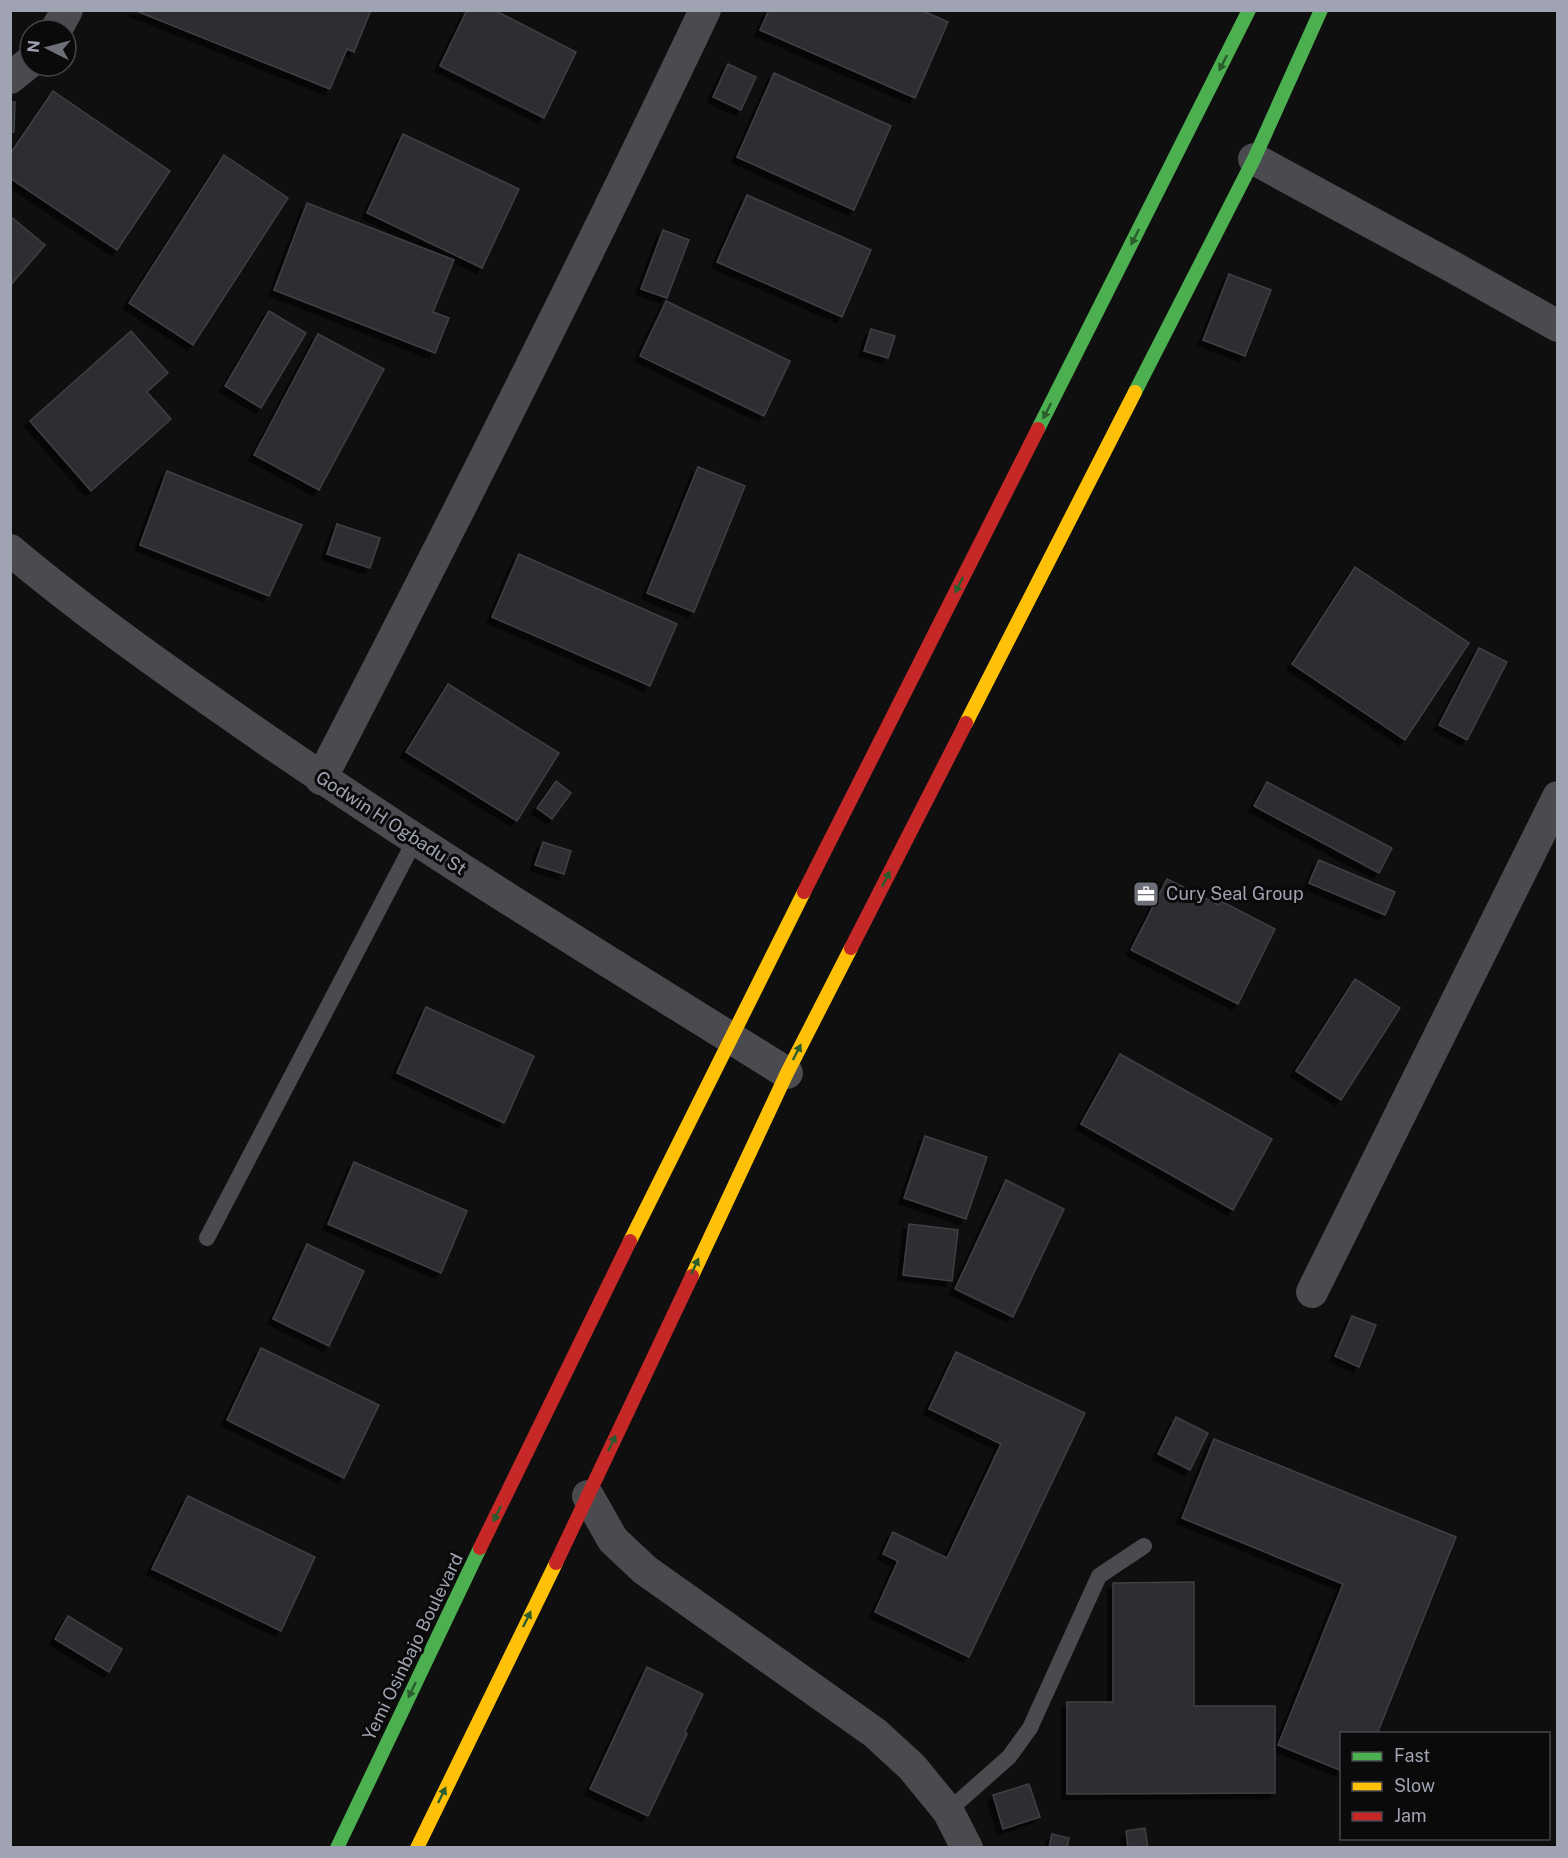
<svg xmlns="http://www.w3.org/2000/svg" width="1568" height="1858" font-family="'Public Sans',sans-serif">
<defs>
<filter id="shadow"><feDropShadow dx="-5.5" dy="5.5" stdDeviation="0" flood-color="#0009"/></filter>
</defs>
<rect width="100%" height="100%" fill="#0f0f10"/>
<g fill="#2e2e30" stroke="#3e3f44" stroke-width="1.5" filter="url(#shadow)">
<polygon points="134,10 371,10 354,52 347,49 330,89"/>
<polygon points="467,10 494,10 576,52 544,118 440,66"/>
<polygon points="769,10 921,10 948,22 915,98 760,30"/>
<polygon points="728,64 756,77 741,110 713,97"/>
<polygon points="774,73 891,126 854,210 737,157"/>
<polygon points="53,91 170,171 117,250 10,178 10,154"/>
<polygon points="10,102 15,102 14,132 10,131"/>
<polygon points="403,134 519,189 482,268 367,213"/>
<polygon points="224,155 288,198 193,345 129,303"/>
<polygon points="747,195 871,250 842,317 717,262"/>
<polygon points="307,203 454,260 433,312 449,318 435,353 274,290"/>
<polygon points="10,216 45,245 10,286"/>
<polygon points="663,230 689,240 667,298 641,289"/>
<polygon points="1229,274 1271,290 1245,356 1203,340"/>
<polygon points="666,301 790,361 764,416 640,356"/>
<polygon points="269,311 306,333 261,408 225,386"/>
<polygon points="871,329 895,336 888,358 864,351"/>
<polygon points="131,331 168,373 147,392 171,419 91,491 30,421"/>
<polygon points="318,334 384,369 319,490 254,455"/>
<polygon points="698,467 745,486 694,612 647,593"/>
<polygon points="167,471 302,525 269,596 140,545"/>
<polygon points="337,524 380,538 370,568 327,554"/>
<polygon points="519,554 677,624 650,686 492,617"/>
<polygon points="1355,567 1469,643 1405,740 1292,664"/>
<polygon points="1479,648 1507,662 1467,740 1439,725"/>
<polygon points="448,684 559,753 517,821 406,752"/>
<polygon points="556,781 571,793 552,819 537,808"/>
<polygon points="1267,782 1392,848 1379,873 1254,806"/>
<polygon points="543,842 571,851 564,874 535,865"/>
<polygon points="1319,860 1395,892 1385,915 1309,883"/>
<polygon points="1167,879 1219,905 1221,901 1275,929 1238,1004 1131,950"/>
<polygon points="1355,979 1400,1008 1341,1100 1296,1071"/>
<polygon points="426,1007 534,1056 504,1123 397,1073"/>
<polygon points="1120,1054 1272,1139 1233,1210 1081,1124"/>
<polygon points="925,1136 987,1157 966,1219 904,1198"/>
<polygon points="354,1162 467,1211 441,1273 328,1224"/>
<polygon points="1006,1180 1064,1209 1013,1317 955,1289"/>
<polygon points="909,1224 958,1230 952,1281 903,1275"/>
<polygon points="307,1244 364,1271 329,1346 273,1319"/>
<polygon points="1352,1316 1376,1325 1359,1367 1335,1356"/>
<polygon points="261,1348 379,1405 344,1478 227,1420"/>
<polygon points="956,1352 1085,1413 969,1657 875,1612 898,1561 883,1554 893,1532 947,1558 1001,1444 929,1409"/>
<polygon points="1176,1417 1208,1433 1190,1470 1158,1454"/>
<polygon points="1214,1439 1456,1537 1377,1734 1342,1734 1342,1771 1278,1745 1343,1584 1182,1518"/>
<polygon points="188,1496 315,1557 281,1631 152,1569"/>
<polygon points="1194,1582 1194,1706 1275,1706 1275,1793 1067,1794 1067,1702 1113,1702 1113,1583"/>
<polygon points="68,1616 122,1649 109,1672 55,1639"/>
<polygon points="647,1667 703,1694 685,1732 687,1734 648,1816 590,1789"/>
<polygon points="1029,1784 1040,1817 1003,1829 993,1795"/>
<polygon points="1145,1828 1148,1848 1128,1848 1126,1831"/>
<polygon points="1052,1834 1069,1838 1067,1848 1049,1848"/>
</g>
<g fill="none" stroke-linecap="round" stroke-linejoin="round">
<g stroke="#4a4a4f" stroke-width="16">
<polyline points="207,1238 415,840"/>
<polyline points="948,1811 1009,1757 1030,1728 1099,1576 1144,1546"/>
</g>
<g stroke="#4a4a4f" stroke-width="32">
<polyline points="56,30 67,10"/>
<polyline points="10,78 30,62"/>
<polyline points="1254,159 1451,266 1558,326"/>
<path d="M10,550C79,608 152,660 225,711C407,839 598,955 787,1073"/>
<path d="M321,779C453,524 582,269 705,10"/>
<polyline points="1312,1292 1558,797"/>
<polyline points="588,1496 613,1540 645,1570 875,1733 912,1767 948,1811 967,1848"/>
</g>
<g stroke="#4caf50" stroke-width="14">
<polyline points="1135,392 1254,159 1321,10"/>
<polyline points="1038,429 1249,10"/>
<polyline points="337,1848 480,1548"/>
</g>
<g stroke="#ffc107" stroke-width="14">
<polyline points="966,723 1135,392"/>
<polyline points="630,1241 804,892"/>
<polyline points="692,1276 787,1073 851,948"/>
<polyline points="417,1848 556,1563"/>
</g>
<g stroke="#c62828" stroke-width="14">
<polyline points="804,892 1038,429"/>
<polyline points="851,948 966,723"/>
<polyline points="480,1548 630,1241"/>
<polyline points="556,1563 692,1276"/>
</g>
</g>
<defs><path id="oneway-solid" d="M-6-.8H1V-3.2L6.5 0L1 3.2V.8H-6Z" transform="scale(1.5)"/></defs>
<g fill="#2b5c2e">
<use href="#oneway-solid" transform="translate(1223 63) rotate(117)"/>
<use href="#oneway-solid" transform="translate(1135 237) rotate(117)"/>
<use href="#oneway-solid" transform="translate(1047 411) rotate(117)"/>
<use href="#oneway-solid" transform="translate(959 585) rotate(117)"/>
<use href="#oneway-solid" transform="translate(886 879) rotate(-63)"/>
<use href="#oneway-solid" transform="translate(797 1052) rotate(-63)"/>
<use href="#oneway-solid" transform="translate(695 1266) rotate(-65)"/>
<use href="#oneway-solid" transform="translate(612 1443) rotate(-65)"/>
<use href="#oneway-solid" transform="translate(497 1514) rotate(116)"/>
<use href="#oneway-solid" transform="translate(527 1619) rotate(-64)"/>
<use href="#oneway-solid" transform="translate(412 1690) rotate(116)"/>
<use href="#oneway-solid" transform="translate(442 1795) rotate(-64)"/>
</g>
<defs>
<symbol id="office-square" viewBox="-11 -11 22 22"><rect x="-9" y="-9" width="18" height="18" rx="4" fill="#6d6f79" stroke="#0a0a0b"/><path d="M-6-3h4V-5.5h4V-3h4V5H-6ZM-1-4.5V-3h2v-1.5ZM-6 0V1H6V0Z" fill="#fff"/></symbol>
</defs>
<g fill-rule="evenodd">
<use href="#office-square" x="1131" y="879" width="30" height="30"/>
</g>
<g text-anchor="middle" stroke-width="6" stroke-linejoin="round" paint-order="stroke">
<g font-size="18" fill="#a0a3b1" stroke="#0a0a0b">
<text transform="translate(391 823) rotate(33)" y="6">Godwin H Ogbadu St</text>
<text transform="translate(413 1647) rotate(-64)" y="6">Yemi Osinbajo Boulevard</text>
</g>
<g font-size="18" fill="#a0a3b1" stroke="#0a0a0b" text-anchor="start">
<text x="1166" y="900">Cury Seal Group</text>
</g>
</g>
<rect width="1568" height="1858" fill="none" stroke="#a0a3b1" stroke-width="24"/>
<rect x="1340" y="1732" width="210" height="108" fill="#0a0a0b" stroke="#46474d" stroke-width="1.5"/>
<rect x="1352" y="1752" width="30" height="9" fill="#4caf50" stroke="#46474d" stroke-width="1.5"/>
<text x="1394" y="1762" font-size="18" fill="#a0a3b1">Fast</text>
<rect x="1352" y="1782" width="30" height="9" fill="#ffc107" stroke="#46474d" stroke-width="1.5"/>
<text x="1394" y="1792" font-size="18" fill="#a0a3b1">Slow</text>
<rect x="1352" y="1812" width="30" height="9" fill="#c62828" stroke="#46474d" stroke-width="1.5"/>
<text x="1394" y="1822" font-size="18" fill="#a0a3b1">Jam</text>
<g transform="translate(48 48) rotate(276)"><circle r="28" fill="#0a0a0b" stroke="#46474d" stroke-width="1.5"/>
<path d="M0-4.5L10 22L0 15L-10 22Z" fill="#6d6f79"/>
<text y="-9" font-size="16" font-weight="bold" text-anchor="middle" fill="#a0a3b1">N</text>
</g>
</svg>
